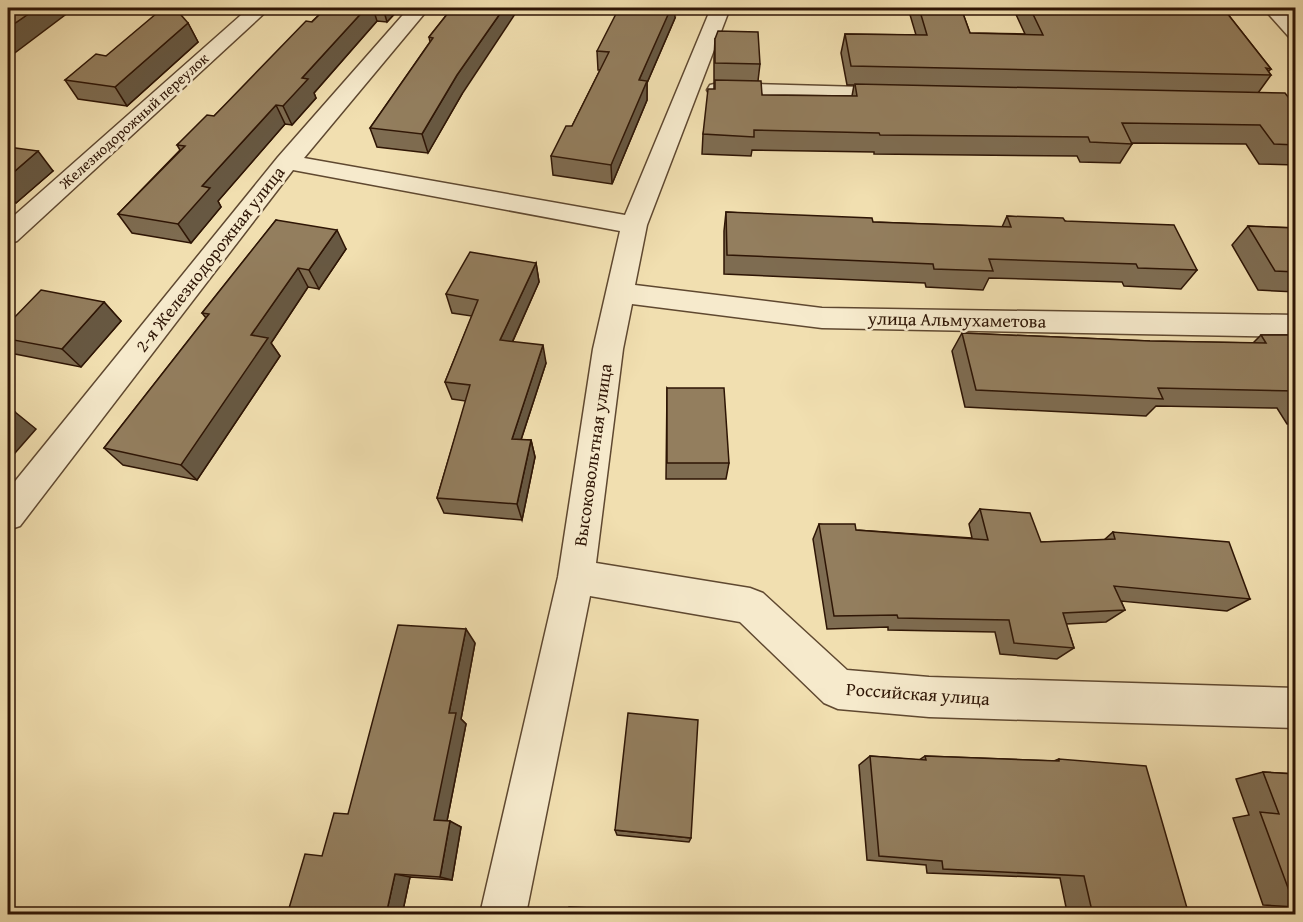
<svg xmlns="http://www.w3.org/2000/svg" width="1303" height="922" font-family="'Gentium Book Plus',serif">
<rect width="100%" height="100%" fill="#f1dfb0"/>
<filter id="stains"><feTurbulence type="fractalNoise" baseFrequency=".00333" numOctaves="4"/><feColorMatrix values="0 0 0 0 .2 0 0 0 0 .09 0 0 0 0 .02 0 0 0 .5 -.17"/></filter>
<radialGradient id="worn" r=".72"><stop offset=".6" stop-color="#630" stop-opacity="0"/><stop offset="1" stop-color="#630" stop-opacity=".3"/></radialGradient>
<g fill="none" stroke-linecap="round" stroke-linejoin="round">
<defs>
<g id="minor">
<polygon points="249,8 270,8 17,241 8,244 8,221"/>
<polygon points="409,8 429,8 304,158 625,215 711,8 730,8 647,225 635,285 822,308 1296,315 1296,337 822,328 632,304 623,349 596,563 750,588 763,593 847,670 929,677 1296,688 1296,728 929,717 838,709 824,703 740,622 590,596 526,914 480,914 558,577 593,349 620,231 293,170 20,526 8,530 8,490 278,157"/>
<polygon points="1263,8 1282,8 1296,21 1296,39 1289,37"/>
<polygon points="718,83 898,88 906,90 909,95 906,100 898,102 710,95 707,90 710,85"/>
</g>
</defs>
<use href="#minor" stroke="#5f4830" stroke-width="3"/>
<use href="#minor" fill="#f6eacc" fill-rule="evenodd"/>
</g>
<g fill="#7e6c51" stroke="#2e1505" stroke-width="1.5">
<polygon points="326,8 400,8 387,22 377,21 314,93 316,98 292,125 285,124 218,201 221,207 191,243 132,233 118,214 180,150 177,145 214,116"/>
<polygon points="452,8 462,94 428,153 377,147 370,128 430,42 429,37"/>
<polygon points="908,8 961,8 970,33 1025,34 1013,8 1223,8 1271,69 1268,72 1271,75 1258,93 1296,107 1296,165 1259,164 1246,144 1132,143 1132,144 1120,163 1080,162 1077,156 874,154 874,152 752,150 751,156 702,154 703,134 714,89 714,58 715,39 760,64 758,81 762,95 852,96 854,85 847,85 841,53 845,34 916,35"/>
<polygon points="675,18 647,83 647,100 612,184 553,175 551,156 572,126 600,70 598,70 597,51"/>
<polygon points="188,23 198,42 127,106 78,99 65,80 106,56"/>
<polygon points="8,147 53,171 16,203 11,202 8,205"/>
<polygon points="726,212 873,222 1002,227 1007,216 1065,221 1197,270 1181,289 1124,286 1122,282 989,278 983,290 926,287 925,283 724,274 724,231"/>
<polygon points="276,220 346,249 319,289 308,287 271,343 280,356 197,480 123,465 104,448 206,318 202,313"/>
<polygon points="1248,226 1296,228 1296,292 1258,290 1232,245"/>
<polygon points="536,263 539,282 513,341 546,363 521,440 531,440 535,457 522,520 444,513 437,498 466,401 452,399 445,382 472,316 452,313 446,294"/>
<polygon points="104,302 121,321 81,367 15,354 8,347 8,324"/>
<polygon points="962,333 1150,341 1253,343 1261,335 1296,335 1296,424 1287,424 1277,408 1156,406 1146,416 965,407 952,351"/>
<polygon points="667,388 729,463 726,479 666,479"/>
<polygon points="980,509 1041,542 1104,540 1113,532 1250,599 1227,611 1121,601 1125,610 1106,622 1066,624 1074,648 1057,659 1000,654 995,632 888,630 888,627 827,629 813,539 819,524 856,530 972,538 969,524"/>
<polygon points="475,643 461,719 466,724 447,821 461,827 452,880 410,877 402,915 287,915 348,814"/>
<polygon points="870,756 919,760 925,756 1054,761 1059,759 1189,915 1099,915 1067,912 1060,878 927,873 926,865 867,860 859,765"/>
<polygon points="1263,772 1296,774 1296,907 1263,905 1233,818 1249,815 1236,779"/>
<polygon points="615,830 691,838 689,842 617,835"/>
</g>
<g fill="#675842" stroke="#2e1505" stroke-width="1.5">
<polygon points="37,8 67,8 69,12 8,58 8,28"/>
<polygon points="366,8 373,8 377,21 314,93 316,98 292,125 283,106 302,78"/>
<polygon points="383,8 400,8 387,22"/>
<polygon points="504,8 519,8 462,94 428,153 422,134 457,75"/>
<polygon points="669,8 675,8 675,18 647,83 647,100 612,184 611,165 639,80"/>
<polygon points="188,23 198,42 127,106 115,87"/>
<polygon points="276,105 285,124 218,201 221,207 191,243 178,224 202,186"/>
<polygon points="38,151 53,171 16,203 8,193 8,177"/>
<polygon points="337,230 346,249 319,289 309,270"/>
<polygon points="536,263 539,282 505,358 500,340"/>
<polygon points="298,268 308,287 271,343 280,356 197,480 181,465 251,335"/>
<polygon points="104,302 121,321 81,367 62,349"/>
<polygon points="543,345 546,363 516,455 512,439"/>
<polygon points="15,412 36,429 8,461 8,420"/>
<polygon points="531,440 535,457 522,520 517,504"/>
<polygon points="466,629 475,643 461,719 466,724 446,826 434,820 449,713"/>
<polygon points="450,821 461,827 452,880 440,877"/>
<polygon points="395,874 410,877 402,915 386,915"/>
</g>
<g fill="#937e5e" stroke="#2e1505" stroke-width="1.5">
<polygon points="8,8 37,8 8,28"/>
<polygon points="163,8 175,8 188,23 115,87 65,80 96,54 106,56"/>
<polygon points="326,8 366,8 302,78 308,79 283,106 276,105 202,186 210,188 178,224 118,214 185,146 177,145 207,115 214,116 306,21 312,22"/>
<polygon points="452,8 504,8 457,75 422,134 370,128 433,38 429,37"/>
<polygon points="619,8 671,8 639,80 647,81 611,165 551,156 566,126 572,126 609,52 597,51"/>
<polygon points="919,8 961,8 970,33 1043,35 1030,8 1223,8 1271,69 1266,68 1271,75 851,66 845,34 927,35"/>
<polygon points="718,31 758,32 760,64 715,63 715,39"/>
<polygon points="715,80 761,81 762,95 857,96 855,84 1285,93 1296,107 1296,145 1274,144 1260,125 1122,123 1132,144 1090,142 1088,137 880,135 879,133 754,130 754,137 703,134 708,89 715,89"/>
<polygon points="8,147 38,151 8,177"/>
<polygon points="726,212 872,218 873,222 1011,227 1007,216 1063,218 1065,221 1174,225 1197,270 1138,268 1136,264 989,259 993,271 934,269 933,264 727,255"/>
<polygon points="276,220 337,230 309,270 298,268 251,335 268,338 181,465 104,448 209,314 202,313"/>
<polygon points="1248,226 1296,228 1296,272 1275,271"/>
<polygon points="470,252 536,263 500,340 543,345 512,439 531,440 517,504 437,498 470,385 445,382 478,300 446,294"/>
<polygon points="41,290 104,302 62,349 8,339 8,324"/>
<polygon points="962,333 1150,341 1266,343 1261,335 1296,335 1296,391 1158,388 1163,399 976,390"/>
<polygon points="667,388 724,388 729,463 667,463"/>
<polygon points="8,410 15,412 8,420"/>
<polygon points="980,509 1030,513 1041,542 1115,539 1113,532 1229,542 1250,599 1114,586 1125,610 1063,613 1074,648 1014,643 1009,620 898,618 897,615 834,616 819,524 855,524 856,530 988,540"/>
<polygon points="398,625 466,629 449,713 456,713 434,820 450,821 440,877 395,874 386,915 287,915 305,854 322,856 334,813 348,814"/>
<polygon points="628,713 698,720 691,838 615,830"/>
<polygon points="870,756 926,760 925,756 1059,761 1059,759 1146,766 1189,915 1134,915 1092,911 1084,876 943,869 942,861 879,856"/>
<polygon points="1263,772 1296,774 1296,904 1294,904 1260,812 1279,814"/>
<polygon points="569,907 664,911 664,915 569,915"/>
</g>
<g text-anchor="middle" stroke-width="5" stroke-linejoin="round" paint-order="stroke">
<g font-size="15" fill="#2e1505" stroke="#f6eacc">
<text transform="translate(134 121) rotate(-42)" y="5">Железнодорожный переулок</text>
</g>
<g font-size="18" fill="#2e1505" stroke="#f6eacc">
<text transform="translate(210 259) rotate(-52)" y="6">2-я Железнодорожная улица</text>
<text transform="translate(957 320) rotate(1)" y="6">улица Альмухаметова</text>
<text transform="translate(593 455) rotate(-82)" y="6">Высоковольтная улица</text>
<text transform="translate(918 694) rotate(4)" y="6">Российская улица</text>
</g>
</g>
<rect width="1303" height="922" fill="none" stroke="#f1dfb0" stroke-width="30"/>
<rect x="9" y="9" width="1285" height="904" fill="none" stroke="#2e1505" stroke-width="3"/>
<rect x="15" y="15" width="1273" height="892" fill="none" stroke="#2e1505" stroke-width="1.5"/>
<rect width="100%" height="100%" filter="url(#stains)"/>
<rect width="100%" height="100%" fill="url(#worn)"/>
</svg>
